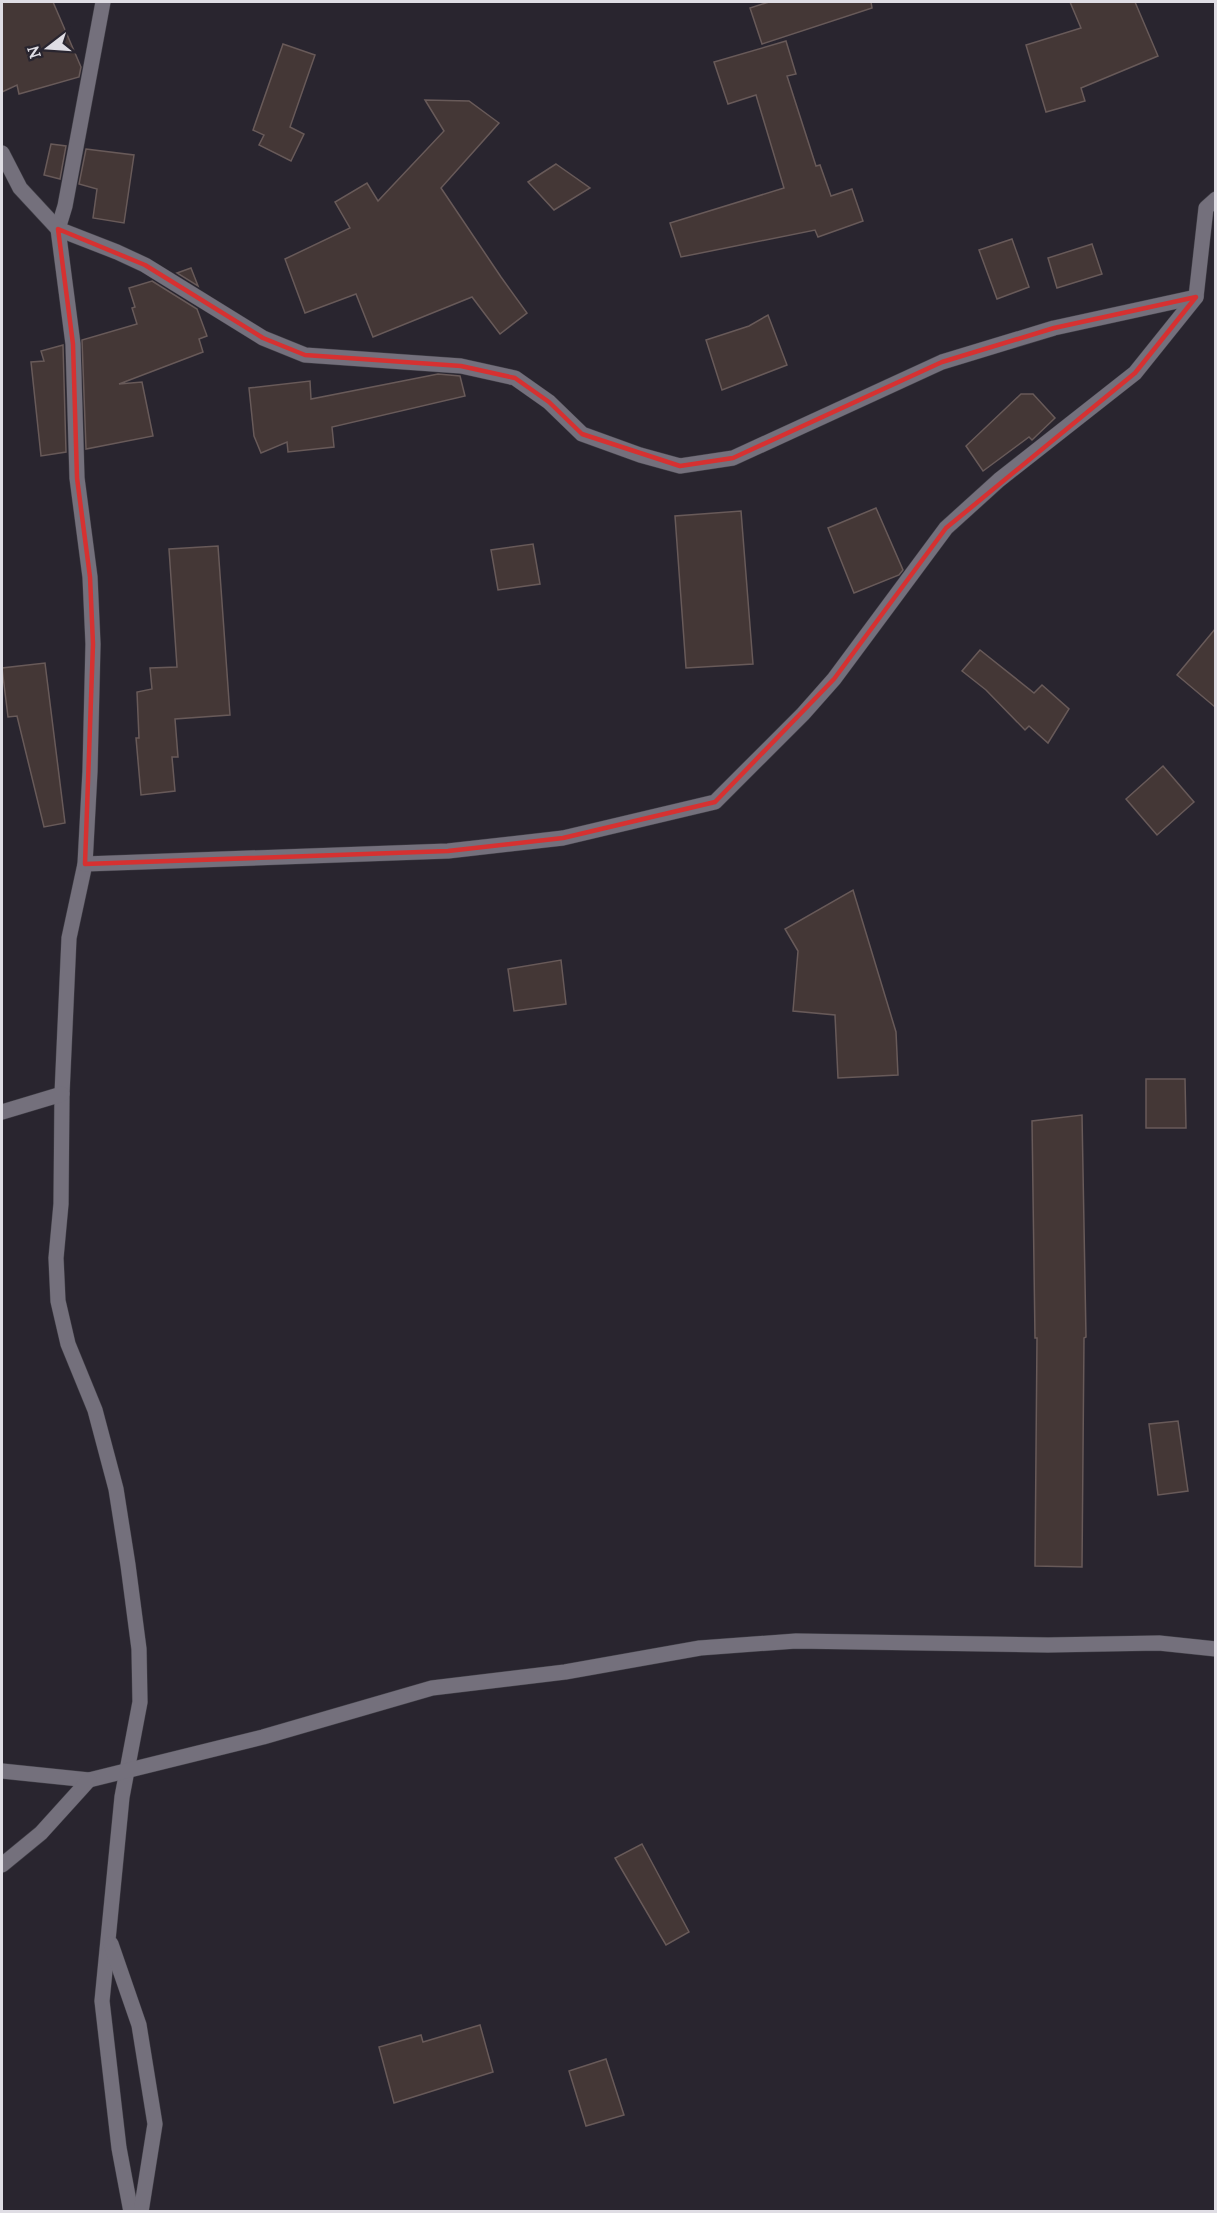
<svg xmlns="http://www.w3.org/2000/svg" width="1217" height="2213" font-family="Lora,serif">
<rect width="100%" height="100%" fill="#29252f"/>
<g fill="#443736" stroke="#685a59" stroke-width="1.5">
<polygon points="2,2 53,2 81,67 79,77 19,94 17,85 2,92"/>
<polygon points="769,2 871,2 872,8 762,44 750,8"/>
<polygon points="1070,2 1135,2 1158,56 1081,88 1085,101 1046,112 1026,45 1081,28"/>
<polygon points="786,41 796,74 787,76 816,166 820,165 831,196 852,189 863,221 818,237 815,230 681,257 670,223 784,188 756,95 728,104 714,62"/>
<polygon points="283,44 315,55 290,127 304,134 291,161 259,145 264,135 253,130"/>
<polygon points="425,100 469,101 499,123 441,188 501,277 527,313 500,334 472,297 373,337 356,294 305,313 285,259 350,228 335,202 367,183 378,201 444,131"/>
<polygon points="51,144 66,146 60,179 44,175"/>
<polygon points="86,149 134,155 124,223 93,218 97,189 79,184"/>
<polygon points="556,164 590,188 554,210 528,182"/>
<polygon points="1012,239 1029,287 997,299 979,250"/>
<polygon points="1092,244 1102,274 1057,288 1048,258"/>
<polygon points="191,268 198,286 177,273"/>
<polygon points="152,281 197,309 207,336 199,339 203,352 119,384 142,382 153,436 86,449 82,340 137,324 132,308 135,307 129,288"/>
<polygon points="768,315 787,365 722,390 706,340 749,326"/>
<polygon points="63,345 66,452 41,456 31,362 44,361 41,351"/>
<polygon points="438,374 460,376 465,396 332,427 334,447 288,452 287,442 261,453 254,436 249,388 310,381 311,399"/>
<polygon points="1021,394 1033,394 1055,418 1032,440 1029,437 983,471 966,446"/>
<polygon points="876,508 903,570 899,575 854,593 828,528"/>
<polygon points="741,511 753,664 686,668 675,516"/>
<polygon points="533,544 540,584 498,590 491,550"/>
<polygon points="218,546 230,715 175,719 178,757 172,757 175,791 141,795 136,738 139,738 137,692 152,689 150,668 177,667 169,549"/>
<polygon points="1215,629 1215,707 1177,675"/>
<polygon points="980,650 1034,693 1042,685 1069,709 1048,743 1029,726 1025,730 986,690 962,671"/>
<polygon points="45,663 65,823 44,827 17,716 8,717 2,668"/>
<polygon points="1163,766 1194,802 1157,835 1126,799"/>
<polygon points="853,890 896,1032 898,1075 838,1078 835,1015 793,1011 798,951 785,929"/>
<polygon points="561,960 566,1004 514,1011 508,969"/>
<polygon points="1146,1079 1185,1079 1186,1128 1146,1128"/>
<polygon points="1082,1115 1086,1337 1084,1338 1082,1567 1035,1566 1037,1338 1035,1338 1032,1121"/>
<polygon points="1178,1421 1188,1491 1158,1495 1149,1424"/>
<polygon points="642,1844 689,1932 666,1945 615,1858"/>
<polygon points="480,2025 493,2072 394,2103 379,2047 421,2035 423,2042"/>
<polygon points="606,2059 624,2115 586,2126 569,2071"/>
</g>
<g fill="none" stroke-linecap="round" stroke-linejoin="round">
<defs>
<g id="minor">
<polyline points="103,2 65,206 58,229 73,344 77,478 90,577 93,644 90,771 85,864 69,938 62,1094 61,1204 56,1258 58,1301 68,1344 95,1410 116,1489 128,1565 139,1649 140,1702 122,1797 102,2001 119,2148 131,2212"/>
<polyline points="2,153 20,188 58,229 117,252 145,265 263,338 305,355 461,366 515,378 549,402 582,434 640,455 680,466 733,458 942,362 1054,328 1196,297"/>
<polyline points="85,864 448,851 563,838 715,802 803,714 834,679 946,528 999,480 1135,373 1196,297 1206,208 1216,199"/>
<polyline points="2,1112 62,1094"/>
<polyline points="2,1771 89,1780 263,1737 432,1688 565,1672 700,1648 796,1641 1048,1645 1159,1643 1216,1649"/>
<polyline points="2,1865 41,1833 89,1780"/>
<polyline points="111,1944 139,2025 155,2124 141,2212"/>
</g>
</defs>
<use href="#minor" stroke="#424048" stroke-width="16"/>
<use href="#minor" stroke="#74707c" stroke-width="15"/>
</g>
<path fill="none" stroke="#d63131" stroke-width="4.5" stroke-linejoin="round" d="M58,229L145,265L263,338L305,355L461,366L515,378L549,402L582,434L680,466L733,458L942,362L1054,328L1196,297L1135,373L946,528L834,679L715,802L563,838L448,851L85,864L93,644L90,577L77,478L73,344Z"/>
<rect width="1217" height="2213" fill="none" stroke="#dfdde4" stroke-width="6"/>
<g transform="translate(48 48) rotate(253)" stroke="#29252f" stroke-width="4.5" paint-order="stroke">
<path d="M0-4.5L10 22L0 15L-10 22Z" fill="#dfdde4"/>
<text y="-9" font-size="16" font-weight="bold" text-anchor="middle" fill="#dfdde4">N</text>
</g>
</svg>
